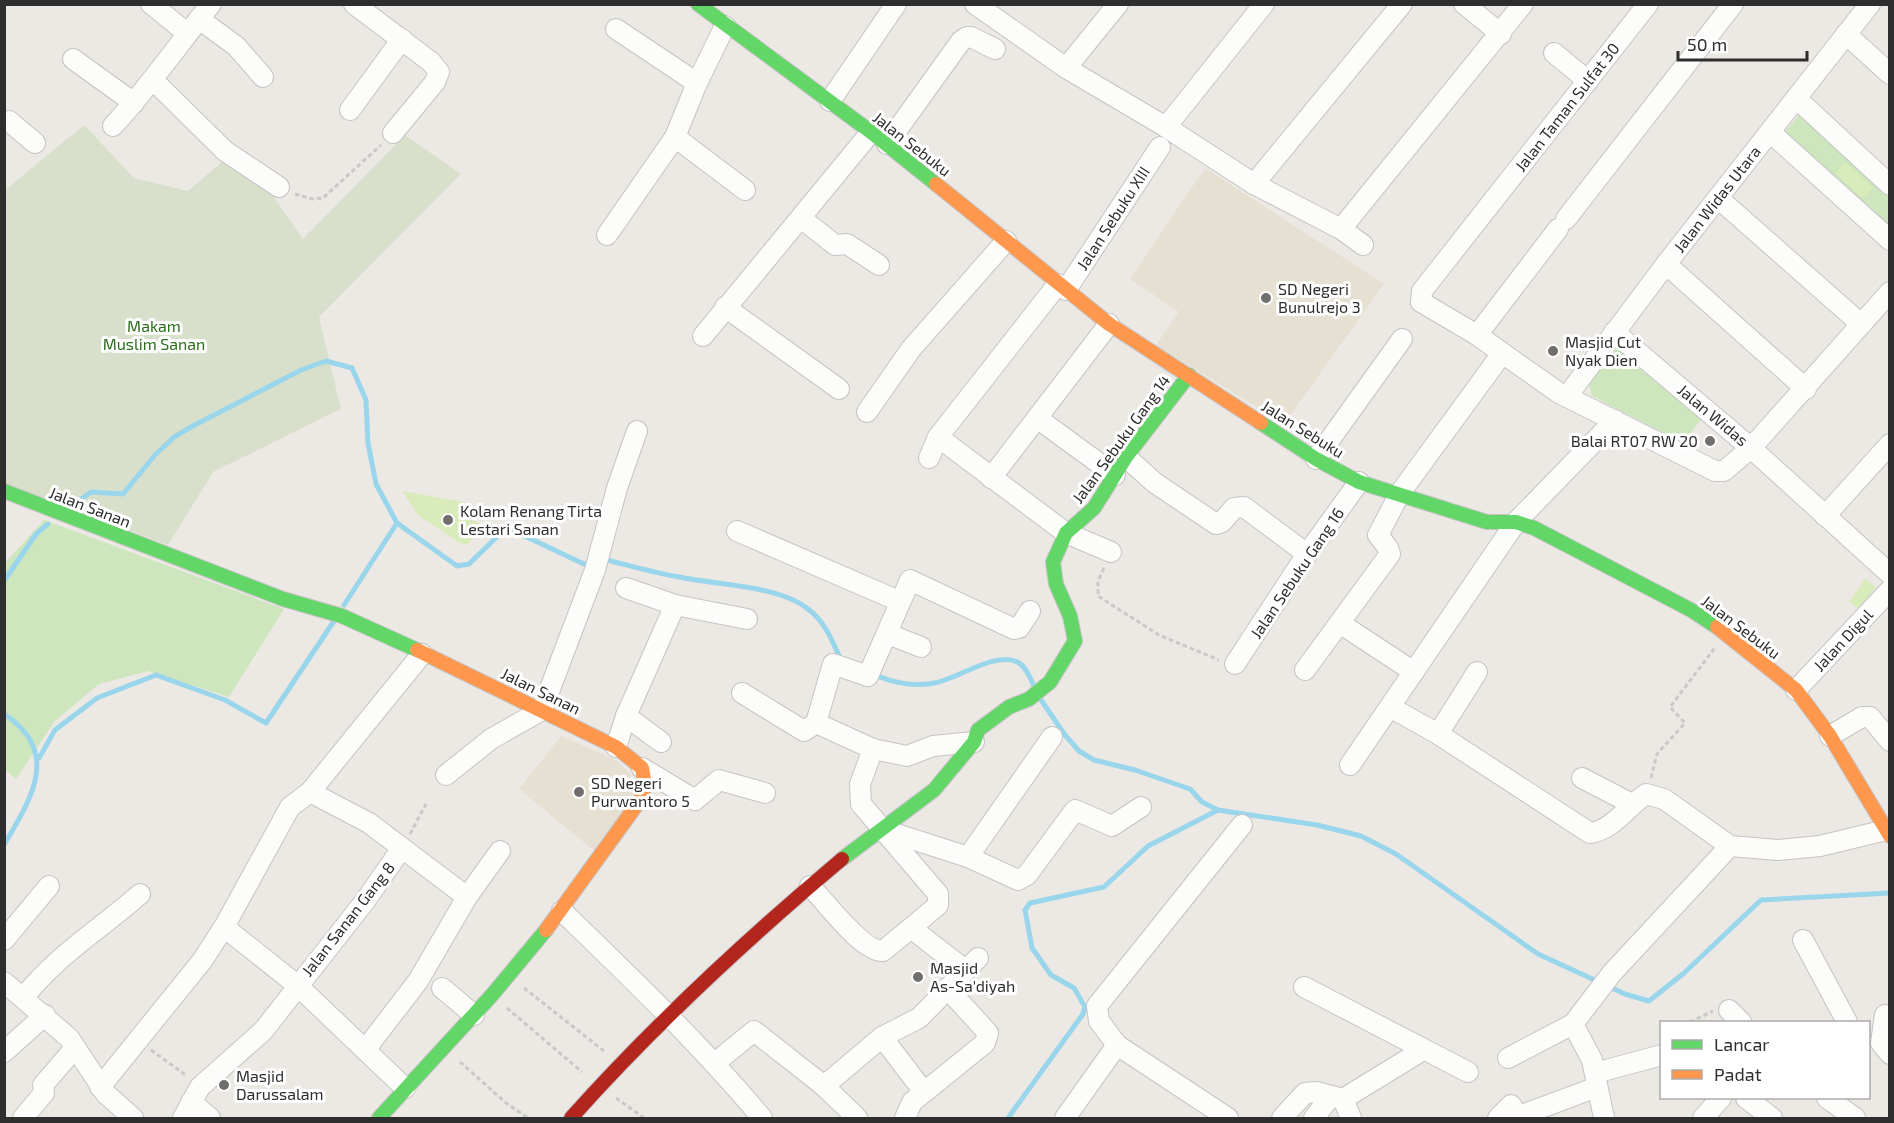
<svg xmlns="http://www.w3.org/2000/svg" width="1894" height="1123" font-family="'Exo 2',sans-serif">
<rect width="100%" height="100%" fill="#ece8e4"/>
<g fill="#e6e0d3">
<polygon points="1205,168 1384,284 1284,424 1156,345 1179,312 1130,279"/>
<polygon points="561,736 616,760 630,773 636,795 597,853 519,789"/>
</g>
<g fill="#cee6be">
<polygon points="1799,115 1889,194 1889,230 1784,133"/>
<polygon points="1621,345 1703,417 1683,443 1592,396 1588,381 1615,346"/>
<polygon points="44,520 284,609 229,697 148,671 99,684 55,721 16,779 5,770 5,563"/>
</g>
<polygon fill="#d8e0cc" points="84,125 134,178 188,191 225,159 269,190 303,239 405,135 461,174 319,317 341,409 213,472 168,545 5,484 4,191"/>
<g fill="#d9eabb">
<polygon points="1845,162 1873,188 1863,199 1835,173"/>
<polygon points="402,491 464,502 460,514 482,525 467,545 460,543 418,515"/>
<polygon points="1865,579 1876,587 1859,609 1849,602"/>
</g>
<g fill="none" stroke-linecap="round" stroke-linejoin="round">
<g stroke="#99d6ec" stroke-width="5">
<polyline points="69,508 91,492 123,494 155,455 174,437 191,427 301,370 326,361 352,368 366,400 368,443 376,484 397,523 457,566 469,564 505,529 514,531 584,564 592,563"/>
<path d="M601,561L607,560C631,566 655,573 679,577C715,585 779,585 808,609C825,622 831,638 840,658L844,660"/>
<polyline points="4,581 36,534 48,524"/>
<polyline points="344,605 397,523"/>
<path d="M874,674C892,683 914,687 934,683C956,680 998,649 1019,663C1026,667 1031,679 1034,686"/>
<polyline points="1041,700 1065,735 1079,751 1094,760 1135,770 1190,789 1202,802 1218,810 1317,825 1361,836 1396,854 1538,954 1625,994 1649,1001 1684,973 1761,900 1890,893"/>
<path d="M4,714C62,752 31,799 4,845"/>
<polyline points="39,758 55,730 97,698 156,675 225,700 266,723 334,621"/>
<polyline points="1008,1118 1083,1014 1085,1007 1074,988 1051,975 1032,948 1025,910 1030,903 1104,887 1148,846 1218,810"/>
</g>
<defs>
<g id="street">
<polyline points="151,4 187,33"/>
<polyline points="354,4 431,62 439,72 435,82 393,133"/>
<polyline points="975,4 1066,68 1166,127 1254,184 1341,229 1363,245"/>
<polyline points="1464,4 1501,34"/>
<polyline points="1648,4 1422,291 1421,302 1477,335 1559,393 1715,471 1724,471 1751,448 1890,292"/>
<polyline points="199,19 236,46 263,77"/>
<polyline points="616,29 697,83"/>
<polyline points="1846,34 1890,74"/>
<polyline points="1554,53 1588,81"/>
<polyline points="73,59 134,103"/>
<polyline points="1066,68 1118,4"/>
<polyline points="154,81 225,151 279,187"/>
<polyline points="1796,98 1890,185"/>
<polyline points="830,101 896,4"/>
<polyline points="350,110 402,39"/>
<polyline points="4,122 9,121 35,143"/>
<path d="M113,126C149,87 178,45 211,4"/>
<polyline points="1166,127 1264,4"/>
<polyline points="1770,132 1890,240"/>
<polyline points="675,137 745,190"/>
<polyline points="887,144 961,41 967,37 971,37 995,49"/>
<polyline points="1254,184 1402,4"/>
<polyline points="1718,198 1861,324"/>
<polyline points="801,218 835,245 847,244 879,265"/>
<polyline points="1566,219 1733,4"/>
<polyline points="1341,229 1523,4"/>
<polyline points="607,235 675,137 697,83 725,26"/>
<polyline points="1666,264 1806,389"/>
<polyline points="1066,290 1160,147"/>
<polyline points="725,307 839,389"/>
<polyline points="1614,332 1751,448 1890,574"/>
<polyline points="1477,335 1558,229"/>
<polyline points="703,336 871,132"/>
<polyline points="1568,395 1666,264 1870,4"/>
<polyline points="867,412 911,349 1006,241"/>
<polyline points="1037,418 1115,475"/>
<polyline points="938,437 1066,533 1111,552"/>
<polyline points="1126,457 1155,483 1216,524 1222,522 1234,508 1244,507 1307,554"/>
<polyline points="929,458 938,437 1058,284"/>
<polyline points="1316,459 1402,339"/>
<polyline points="991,478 1109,324"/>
<polyline points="1825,516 1890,444"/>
<polyline points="737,531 899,601"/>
<polyline points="675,605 747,619"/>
<polyline points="1341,624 1414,672"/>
<polyline points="888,634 921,647"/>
<polyline points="1235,664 1307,554 1359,482"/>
<polyline points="1305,670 1390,554 1388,548 1378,535 1400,493 1501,355"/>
<polyline points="1796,690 1890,590"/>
<polyline points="742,693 804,731 816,723 873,749"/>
<path d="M1390,707L1438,734L1590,833C1613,830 1627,807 1646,794L1664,799L1730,846L1778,850L1820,846L1886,830"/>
<polyline points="626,716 661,742"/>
<polyline points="816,723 833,664 868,676 910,580 1014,629 1019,628 1030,611"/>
<polyline points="1438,734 1477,672"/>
<polyline points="1830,736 1862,717 1870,717 1890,741"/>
<polyline points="616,747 626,716 675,605 626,588"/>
<polyline points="1350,765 1516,522 1615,420"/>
<polyline points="642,768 695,800 719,780 765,793"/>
<polyline points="446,775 491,739 542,710 595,570 617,488 637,431"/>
<polyline points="1582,778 1632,804"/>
<polyline points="310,792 369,823 467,897"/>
<polyline points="884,830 968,857 1052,737"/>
<polyline points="968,857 1018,880 1027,875 1075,810 1112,826 1141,807"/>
<path d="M810,886C825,901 862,952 883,951L911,928"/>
<path d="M562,911C631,978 700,1044 762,1118"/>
<polyline points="224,927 297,985 405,1088"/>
<polyline points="4,940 49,886"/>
<polyline points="1803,940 1847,1022"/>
<polyline points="965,970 911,928 938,905 938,894 861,804 860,784 873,749 907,756 933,746 974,742"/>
<polyline points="4,982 69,1038 106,1094 133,1118"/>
<polyline points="1304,987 1468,1072"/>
<polyline points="442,988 474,1015"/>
<path d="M23,998C58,954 98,931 140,894"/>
<polyline points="1729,1010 1741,1022"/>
<polyline points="1885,1015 1881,1043 1890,1054"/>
<polyline points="1573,1024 1592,1060 1604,1118"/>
<polyline points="882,1037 924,1092"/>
<polyline points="365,1050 418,981 467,897 500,851"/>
<polyline points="4,1052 45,1015"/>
<polyline points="1508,1058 1573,1024 1612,973 1730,846"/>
<polyline points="715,1063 754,1031 824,1086 882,1037 919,1018 978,958"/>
<polyline points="1595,1073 1662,1055"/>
<polyline points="824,1086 857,1118"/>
<polyline points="100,1087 202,961 224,927 290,807 310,792 422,654"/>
<polyline points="1746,1098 1772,1118"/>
<polyline points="1827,1098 1855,1118"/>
<polyline points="1343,1099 1351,1118"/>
<polyline points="191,1102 210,1118"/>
<polyline points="23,1118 44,1093 43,1085 75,1048"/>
<polyline points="183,1118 200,1087 263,1031 365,901 402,848"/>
<polyline points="905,1118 912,1102 985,1043 988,1033 947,988"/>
<polyline points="1065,1118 1117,1045"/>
<polyline points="1228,1118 1117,1045 1099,1021 1097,1006 1242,825"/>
<polyline points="1282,1118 1305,1093 1316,1092 1343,1099 1423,1050"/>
<polyline points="1314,1118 1330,1097"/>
<polyline points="1498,1118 1511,1105 1516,1113 1522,1115 1597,1087"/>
<polyline points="1703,1118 1721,1098"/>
</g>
<g id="fast">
<polyline points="698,4 871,132 936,184"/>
<polyline points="1261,423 1316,459 1359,482 1487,522 1516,522 1534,528 1691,610 1717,627"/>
<polyline points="4,491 283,599 342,616 417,650"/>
<polyline points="842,859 934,790 974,742 978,730 1009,707 1029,699 1050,682 1075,641 1070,616 1056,584 1053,562 1066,533 1094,508 1126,457 1189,375"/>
<polyline points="379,1118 492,995 546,930"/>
</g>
<g id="slow">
<polyline points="936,184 1109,324 1261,423"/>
<polyline points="1717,627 1796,690 1830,736 1890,836"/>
<polyline points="417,650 616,747 642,768 645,785 641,799 546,930"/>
</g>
<path id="jam" d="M571,1118C654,1025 747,939 842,859"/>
</defs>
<use href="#street" stroke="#c5c4c5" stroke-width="22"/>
<use href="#fast" stroke="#c5c4c5" stroke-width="16"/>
<use href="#slow" stroke="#c5c4c5" stroke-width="16"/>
<use href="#jam" stroke="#c5c4c5" stroke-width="16"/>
<g stroke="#c9c9c8" stroke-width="3" stroke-dasharray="4.5 3" stroke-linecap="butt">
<polyline points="295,194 312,199 323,198 381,145"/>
<polyline points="1104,568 1098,581 1098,596 1159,635 1219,660"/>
<polyline points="1651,778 1657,754 1685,723 1670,707 1714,649"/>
<polyline points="410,834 426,804"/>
<polyline points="524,988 604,1051"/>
<polyline points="507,1008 582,1072"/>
<polyline points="1690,1022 1713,1011"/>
<polyline points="151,1050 187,1076"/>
<polyline points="460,1062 506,1103 528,1118"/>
<polyline points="616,1098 644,1118"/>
</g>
<use href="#street" stroke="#fcfcfb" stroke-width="20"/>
<use href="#fast" stroke="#63d668" stroke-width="14"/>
<use href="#slow" stroke="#ff974d" stroke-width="14"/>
<use href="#jam" stroke="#b3261e" stroke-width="14"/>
</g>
<g fill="#706f6e" stroke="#fff" stroke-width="2">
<circle cx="1266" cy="298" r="6"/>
<circle cx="1553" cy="351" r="6"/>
<circle cx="1710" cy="441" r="6"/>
<circle cx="448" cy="520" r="6"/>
<circle cx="579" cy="792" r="6"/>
<circle cx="918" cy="977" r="6"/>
<circle cx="224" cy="1085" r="6"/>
</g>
<g text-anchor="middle" stroke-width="6" stroke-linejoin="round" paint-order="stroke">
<g font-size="16" fill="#2e2e2e" stroke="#fff">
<text transform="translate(1567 107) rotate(-52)" y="6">Jalan Taman Sulfat 30</text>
<text transform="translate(912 144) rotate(38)" y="6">Jalan Sebuku</text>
<text transform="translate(1717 199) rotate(-52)" y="6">Jalan Widas Utara</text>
<text transform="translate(1113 218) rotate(-57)" y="6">Jalan Sebuku XIII</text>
<text transform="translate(1713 415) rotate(40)" y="6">Jalan Widas</text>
<text transform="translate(1303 429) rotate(32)" y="6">Jalan Sebuku</text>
<text transform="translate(1121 439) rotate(-54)" y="6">Jalan Sebuku Gang 14</text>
<text transform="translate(90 507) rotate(21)" y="6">Jalan Sanan</text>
<text transform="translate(1297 573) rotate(-56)" y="6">Jalan Sebuku Gang 16</text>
<text transform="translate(1741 627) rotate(37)" y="6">Jalan Sebuku</text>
<text transform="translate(1843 640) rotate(-47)" y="6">Jalan Digul</text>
<text transform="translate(541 691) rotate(26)" y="6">Jalan Sanan</text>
<text transform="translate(348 919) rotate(-52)" y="6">Jalan Sanan Gang 8</text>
</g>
<g font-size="16" fill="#2e2e2e" stroke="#fff" text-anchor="start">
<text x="1278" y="295">SD Negeri<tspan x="1278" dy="18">Bunulrejo 3</tspan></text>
<text x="1565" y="348">Masjid Cut<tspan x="1565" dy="18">Nyak Dien</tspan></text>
<text x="1698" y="447" text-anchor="end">Balai RT07 RW 20</text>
<text x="460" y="517">Kolam Renang Tirta<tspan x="460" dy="18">Lestari Sanan</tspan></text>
<text x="591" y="789">SD Negeri<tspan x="591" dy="18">Purwantoro 5</tspan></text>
<text x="930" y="974">Masjid<tspan x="930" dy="18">As-Sa'diyah</tspan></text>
<text x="236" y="1082">Masjid<tspan x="236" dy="18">Darussalam</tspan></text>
</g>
<g font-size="16" fill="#2c6e1b" stroke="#fff">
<text x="154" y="332">Makam<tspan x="154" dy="18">Muslim Sanan</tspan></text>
</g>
</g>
<rect width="1894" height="1123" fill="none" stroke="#2e2e2e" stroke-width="12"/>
<rect x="1660" y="1021" width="210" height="78" fill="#ffffff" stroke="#ababab" stroke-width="1.5"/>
<rect x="1672" y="1040" width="30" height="9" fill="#63d668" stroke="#ababab" stroke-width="1.5"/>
<text x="1714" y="1051" font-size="18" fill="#2e2e2e">Lancar</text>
<rect x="1672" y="1070" width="30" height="9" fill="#ff974d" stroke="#ababab" stroke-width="1.5"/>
<text x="1714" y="1081" font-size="18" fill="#2e2e2e">Padat</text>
<path d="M1678 51v9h129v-9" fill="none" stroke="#2e2e2e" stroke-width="3"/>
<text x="1687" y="51" font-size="18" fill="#2e2e2e" stroke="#ffffff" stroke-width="4.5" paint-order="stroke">50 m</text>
</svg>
